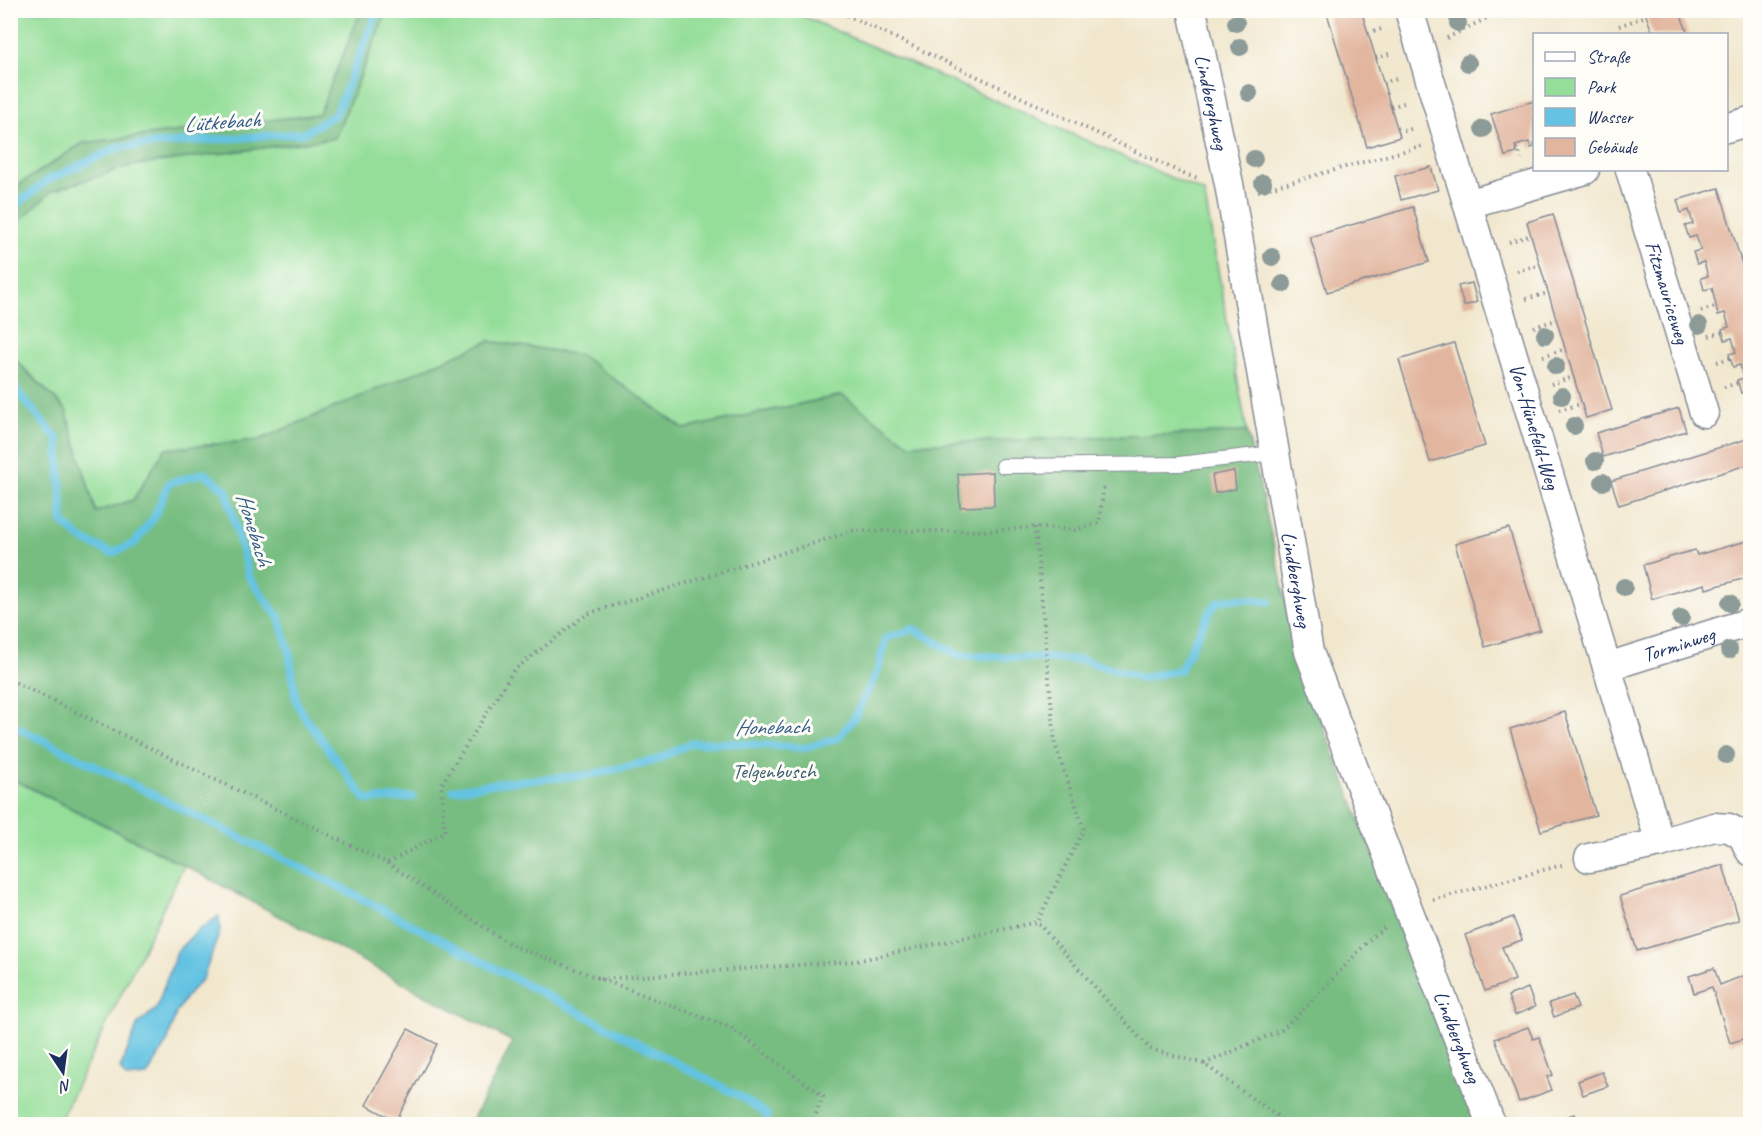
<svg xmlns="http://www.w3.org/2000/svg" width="1761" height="1135" font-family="Caveat,sans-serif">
<rect width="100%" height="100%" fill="#fdfcf7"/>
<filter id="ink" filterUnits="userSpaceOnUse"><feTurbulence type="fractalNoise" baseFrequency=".0167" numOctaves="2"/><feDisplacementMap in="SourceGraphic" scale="12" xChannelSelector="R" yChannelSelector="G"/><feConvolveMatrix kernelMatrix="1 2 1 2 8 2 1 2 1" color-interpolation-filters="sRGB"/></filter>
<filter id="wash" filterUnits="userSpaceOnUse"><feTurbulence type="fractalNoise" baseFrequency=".008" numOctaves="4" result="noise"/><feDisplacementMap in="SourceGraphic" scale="24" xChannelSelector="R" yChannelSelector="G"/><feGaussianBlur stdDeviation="1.35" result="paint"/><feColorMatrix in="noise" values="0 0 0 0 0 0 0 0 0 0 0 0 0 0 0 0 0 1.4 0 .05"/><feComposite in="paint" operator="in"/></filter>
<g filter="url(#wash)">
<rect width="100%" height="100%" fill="#f1e7cd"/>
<g fill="#94de99" stroke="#58867c" stroke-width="1.5">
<polygon points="11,11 361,11 319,114 83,143 11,190"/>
<polygon points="387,11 791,11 1204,192 1247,432 909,444 842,395 684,429 580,355 489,341 259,440 165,449 133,500 96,512 66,410 11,355 10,229 52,191 129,166 335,138"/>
<polygon points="10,778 184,865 58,1124 11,1124"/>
</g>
<g fill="#77bd81" stroke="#497670" stroke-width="1.5">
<polygon points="361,11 387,11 335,138 129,166 52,191 11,229 11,190 83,143 319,114"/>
<polygon points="489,341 580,355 684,429 842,395 909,444 1247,432 1279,568 1295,653 1478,1124 470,1124 513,1042 184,865 11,778 10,355 66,410 96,512 133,500 165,449 259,440"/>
</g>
<polygon fill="#64c3e2" stroke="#4079a0" stroke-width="1.5" points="219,916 220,931 203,978 186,997 176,1013 168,1040 147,1076 126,1078 120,1069 138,1024 156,1009 177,951 197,931"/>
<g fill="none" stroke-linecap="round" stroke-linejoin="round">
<g stroke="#64c3e2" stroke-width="8">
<polyline points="10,210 48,180 119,147 304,133 336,114 378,10"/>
<polyline points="10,383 58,440 63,523 83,540 112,553 135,543 154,517 169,483 204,473 226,490 249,577 279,618 289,650 296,701 302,713 366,800 413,797"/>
<polyline points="10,724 332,883 741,1097 767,1115 767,1124"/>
<path d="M453,790L506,782L589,775L656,760L691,743H733L805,748L838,738L855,717L878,670L886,638L914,629L958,655L1083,660L1141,678L1180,670C1187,658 1210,607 1217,603C1227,595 1257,601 1269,601"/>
</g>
</g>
<g id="blocks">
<g fill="#e2b59e">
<polygon points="1326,10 1361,10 1400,137 1367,147"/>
<polygon points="1644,10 1679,10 1688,34 1653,34"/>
<polygon points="1534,101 1534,147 1531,148 1529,142 1515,146 1517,153 1505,156 1491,114"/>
<polygon points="1431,167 1438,190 1401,200 1395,176"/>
<polygon points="1719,188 1750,291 1750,397 1748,391 1741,393 1737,380 1744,378 1740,365 1733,367 1729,354 1736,352 1732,338 1725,340 1722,329 1729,327 1725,313 1718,315 1712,288 1704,290 1701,278 1708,276 1704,262 1697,264 1693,252 1701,250 1696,236 1689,238 1685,226 1693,224 1689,210 1681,213 1677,200"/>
<polygon points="1413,207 1429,262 1327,292 1310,237"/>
<polygon points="1553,214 1612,410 1586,418 1527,222"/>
<polygon points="1472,283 1477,302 1464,306 1458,286"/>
<polygon points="1454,343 1485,446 1430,462 1399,360"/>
<polygon points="1679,408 1686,431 1603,457 1596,433"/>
<polygon points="1750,438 1750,464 1619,505 1611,481"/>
<polygon points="1234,471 1236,489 1215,493 1212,475"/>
<polygon points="993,472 994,506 960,507 958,474"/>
<polygon points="1509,528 1540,630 1485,647 1455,544"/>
<polygon points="1750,540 1750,577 1706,589 1705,584 1652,599 1643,565 1695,550 1697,555"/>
<polygon points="1565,712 1596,815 1541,831 1510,729"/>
<polygon points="1723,865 1739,920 1637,951 1620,896"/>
<polygon points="1513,917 1522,940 1502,947 1515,980 1485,991 1465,935"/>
<polygon points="1714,968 1720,985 1750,973 1750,1037 1730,1043 1712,987 1694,993 1689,976"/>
<polygon points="1528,988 1535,1007 1515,1015 1508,996"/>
<polygon points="1573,995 1578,1008 1554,1017 1549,1003"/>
<polygon points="1528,1027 1533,1039 1539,1037 1553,1075 1547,1077 1552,1090 1519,1102 1495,1039"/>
<polygon points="408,1029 437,1044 396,1121 366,1105"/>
<polygon points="1602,1072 1608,1086 1583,1095 1578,1081"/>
<polygon points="1574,1114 1578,1124 1548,1124"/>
</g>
</g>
</g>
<g filter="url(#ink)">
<use href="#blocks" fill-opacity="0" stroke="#868b96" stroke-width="1.5"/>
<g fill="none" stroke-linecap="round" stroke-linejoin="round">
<defs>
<polyline id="lane" points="1003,466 1179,464 1274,453"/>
<g id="street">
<path id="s1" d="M1192,10L1229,184L1309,652L1491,1124"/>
<path id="s2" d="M1409,10L1660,843"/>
<polyline points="1726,128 1750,121"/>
<path id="s3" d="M1630,170L1704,413"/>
<polyline points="1468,204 1585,170"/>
<path id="s4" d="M1607,667L1750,622"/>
<polyline points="1589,858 1660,843 1714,827 1729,828 1742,835 1750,851"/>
</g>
</defs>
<use href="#lane" stroke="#868b96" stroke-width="16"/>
<use href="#street" stroke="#868b96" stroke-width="31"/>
<g stroke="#868b96" stroke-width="4" stroke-dasharray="1.5 4.5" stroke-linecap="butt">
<polyline points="836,10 1186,175 1199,178"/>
<polyline points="1619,26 1646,16"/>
<polyline points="1368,33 1385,28"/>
<polyline points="1447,38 1503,10"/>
<polyline points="1376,58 1392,53"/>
<polyline points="1383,83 1400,78"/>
<polyline points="1391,107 1407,102"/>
<polyline points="1398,133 1414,128"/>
<polyline points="1516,149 1518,149 1521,159"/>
<polyline points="1258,191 1422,146"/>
<polyline points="1509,242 1531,235"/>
<polyline points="1517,271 1539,265"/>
<polyline points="1526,299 1548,293"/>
<polyline points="1701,311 1715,307"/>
<polyline points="1534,327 1556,320"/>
<polyline points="1709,336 1723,332"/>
<polyline points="1543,356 1565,349"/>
<polyline points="1717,362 1730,358"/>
<polyline points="1551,384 1573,377"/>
<polyline points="1724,387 1738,383"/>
<polyline points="1559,410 1581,404"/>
<polyline points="1035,527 1055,744 1084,829 1037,922"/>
<polyline points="10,680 387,863 445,832 441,785 514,670 587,614 853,531 987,531 1035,527 1075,530 1099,523 1104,484"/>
<polyline points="387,863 511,945 731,1028 823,1096 812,1124"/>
<polyline points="1433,900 1562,865"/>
<polyline points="600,979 856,961 1037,922 1150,1049 1204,1064 1288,1124"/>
<polyline points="1204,1064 1281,1030 1309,1004 1372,937 1386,926"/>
</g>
<use href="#lane" stroke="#fff" stroke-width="14"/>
<use href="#street" stroke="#fff" stroke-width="28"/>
</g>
<g fill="#8c9a98">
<circle cx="1236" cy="23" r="9"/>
<circle cx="1458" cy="23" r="9"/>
<circle cx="1240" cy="47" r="9"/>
<circle cx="1468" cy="63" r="9"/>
<circle cx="1249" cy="93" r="9"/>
<circle cx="1483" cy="129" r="9"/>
<circle cx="1254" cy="159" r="9"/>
<circle cx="1263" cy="183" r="9"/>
<circle cx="1272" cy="257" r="9"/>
<circle cx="1283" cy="284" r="9"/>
<circle cx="1699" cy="325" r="9"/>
<circle cx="1545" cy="335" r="9"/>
<circle cx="1556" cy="366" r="9"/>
<circle cx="1562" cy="396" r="9"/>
<circle cx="1574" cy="426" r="9"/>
<circle cx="1595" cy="461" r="9"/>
<circle cx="1603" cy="482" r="9"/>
<circle cx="1624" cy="587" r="9"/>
<circle cx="1730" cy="603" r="9"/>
<circle cx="1681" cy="618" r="9"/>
<circle cx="1729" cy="650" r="9"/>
<circle cx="1726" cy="755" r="9"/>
</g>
</g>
<g text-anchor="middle" stroke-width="6" stroke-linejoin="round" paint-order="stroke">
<g font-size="21" fill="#1b2f5e" stroke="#fdfcf7">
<text dy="7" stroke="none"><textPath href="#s1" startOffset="94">Lindberghweg</textPath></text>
<text dy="7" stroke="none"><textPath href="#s3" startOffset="128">Fitzmauriceweg</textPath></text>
<text dy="7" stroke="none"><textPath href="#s2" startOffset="435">Von-Hünefeld-Weg</textPath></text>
<text dy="7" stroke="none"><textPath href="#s1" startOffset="579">Lindberghweg</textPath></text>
<text dy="7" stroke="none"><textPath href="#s4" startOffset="75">Torminweg</textPath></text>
<text dy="7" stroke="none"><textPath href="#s1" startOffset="1065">Lindberghweg</textPath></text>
</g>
<g font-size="21" fill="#395b6d" stroke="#fdfcf7">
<text x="774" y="778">Telgenbusch</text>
</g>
<g font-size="22" font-style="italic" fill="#315b86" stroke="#fdfcf7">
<text transform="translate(222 121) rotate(-4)" y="8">Lütkebach</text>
<text transform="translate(255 529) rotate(73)" y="8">Honebach</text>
<text transform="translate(772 726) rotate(-1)" y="8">Honebach</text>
</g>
</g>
<rect width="1761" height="1135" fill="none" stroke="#fdfcf7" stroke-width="36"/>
<rect x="1533" y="33" width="195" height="138" fill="#fdfcf7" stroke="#a3aaba" stroke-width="1.5"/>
<rect x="1545" y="52" width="30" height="9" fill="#ffffff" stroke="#a3aaba" stroke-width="1.5"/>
<text x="1587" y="63" font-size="18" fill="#1b2f5e">Straße</text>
<rect x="1545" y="78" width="30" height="18" fill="#94de99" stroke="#a3aaba" stroke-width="1.5"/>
<text x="1587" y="93" font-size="18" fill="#1b2f5e">Park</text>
<rect x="1545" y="108" width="30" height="18" fill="#64c3e2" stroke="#a3aaba" stroke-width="1.5"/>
<text x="1587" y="123" font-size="18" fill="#1b2f5e">Wasser</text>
<rect x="1545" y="138" width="30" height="18" fill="#e2b59e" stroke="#a3aaba" stroke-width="1.5"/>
<text x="1587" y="153" font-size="18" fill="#1b2f5e">Gebäude</text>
<g transform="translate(63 1072) rotate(167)" stroke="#fdfcf7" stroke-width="4.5" paint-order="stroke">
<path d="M0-4.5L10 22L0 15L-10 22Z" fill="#1b2f5e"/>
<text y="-9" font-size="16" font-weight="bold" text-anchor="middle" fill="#1b2f5e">N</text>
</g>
</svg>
